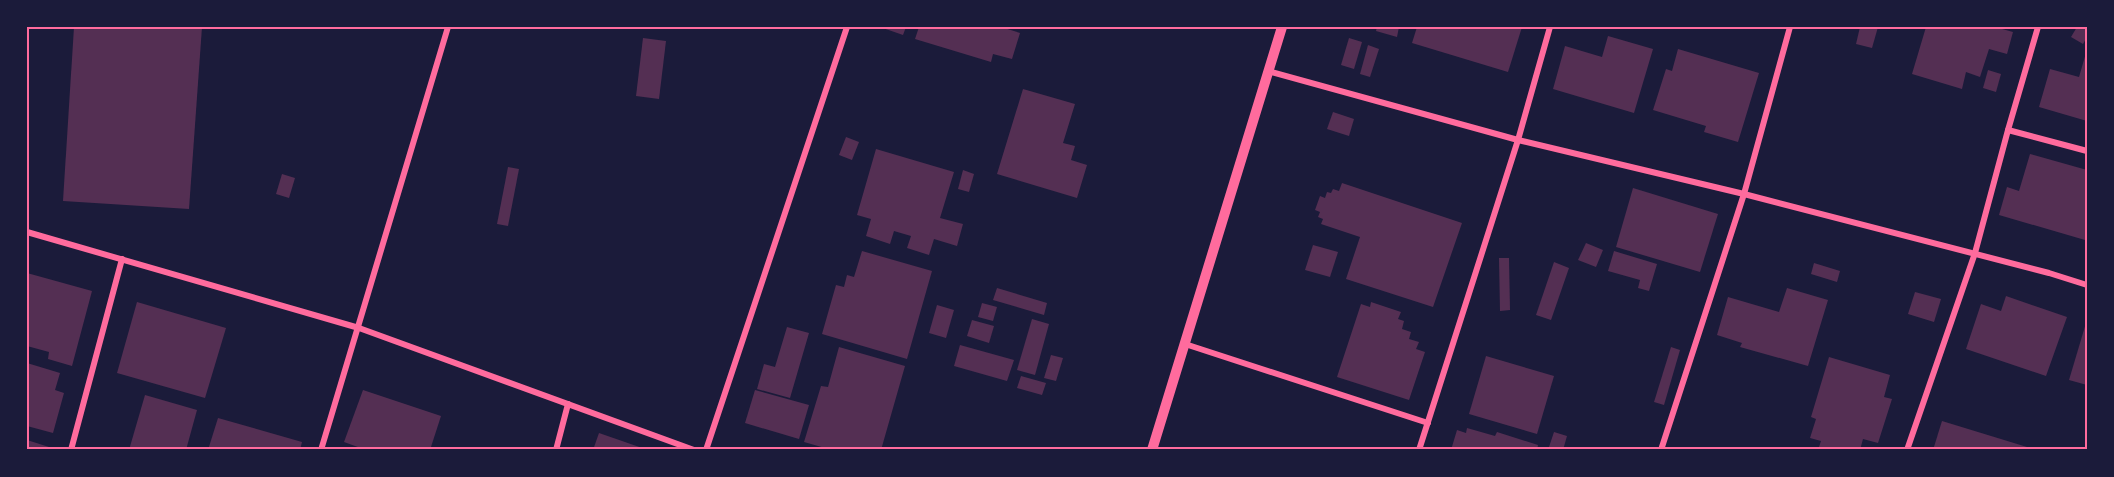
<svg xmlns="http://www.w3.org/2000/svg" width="2114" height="477" font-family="Mulish,sans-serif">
<rect width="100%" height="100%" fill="#1b1b3a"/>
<g fill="#542f53">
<polygon points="74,27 202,27 189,209 63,201"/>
<polygon points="880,27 906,27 903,35"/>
<polygon points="919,27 1001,27 1020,33 1012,59 993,54 991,62 915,39"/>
<polygon points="1377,27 1399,27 1397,37 1376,31"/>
<polygon points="1417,27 1522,27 1508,72 1412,43"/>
<polygon points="1860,27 1878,27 1872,48 1856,44"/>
<polygon points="1926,27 1995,27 2013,32 2007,54 1989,49 1980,77 1966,72 1962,89 1912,74"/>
<polygon points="2077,27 2087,27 2087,37 2083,44 2071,37"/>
<polygon points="1608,36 1653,49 1634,113 1553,89 1565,46 1602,57"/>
<polygon points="643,38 666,41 659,99 636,96"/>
<polygon points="1349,38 1362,42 1354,69 1341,65"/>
<polygon points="1368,45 1379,49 1370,77 1360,74"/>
<polygon points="1678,49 1759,73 1738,142 1704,132 1706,126 1653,110 1666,69 1672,71"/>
<polygon points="2086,53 2087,121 2039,107 2050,69 2079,77"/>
<polygon points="1988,70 2001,74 1996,92 1983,88"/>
<polygon points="1023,89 1075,104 1063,143 1075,146 1071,160 1087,165 1077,198 997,174"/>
<polygon points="1333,112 1354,119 1349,136 1327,129"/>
<polygon points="846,137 859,142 852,160 839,155"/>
<polygon points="876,149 954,172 940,218 963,224 957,246 934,239 929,255 907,248 911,236 894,231 890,244 866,236 871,219 857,215"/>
<polygon points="2030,154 2087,170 2087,233 2085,240 1999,215 2007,187 2019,191"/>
<polygon points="508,167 519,169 508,226 497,224"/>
<polygon points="963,170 974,174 969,192 958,189"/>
<polygon points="282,174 295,178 289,198 276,194"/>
<polygon points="1342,183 1462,223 1433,307 1346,279 1360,237 1321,224 1323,219 1318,217 1320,212 1315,210 1320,196 1325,198 1327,192 1331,193 1333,189 1339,191"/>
<polygon points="1633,188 1718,214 1700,272 1616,247"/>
<polygon points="1586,243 1603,250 1596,267 1578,260"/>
<polygon points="1313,245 1338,252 1330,277 1305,270"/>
<polygon points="862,251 932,271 907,359 822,334 836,285 844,287 847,275 854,277"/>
<polygon points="1614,251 1657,264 1649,291 1638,288 1640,280 1608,271"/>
<polygon points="1499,258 1509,258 1510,310 1500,311"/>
<polygon points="1554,262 1569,268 1551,320 1536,315"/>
<polygon points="1814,263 1840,271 1837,282 1811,274"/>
<polygon points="27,273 92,291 72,366 48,359 49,352 27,346"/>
<polygon points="997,288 1047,303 1044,315 993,300"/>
<polygon points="1787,288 1828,300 1808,366 1740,347 1742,343 1717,335 1728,297 1779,312"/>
<polygon points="1915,292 1941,299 1934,322 1908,314"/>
<polygon points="2006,296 2067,317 2046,376 1966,349 1981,304 2001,311"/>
<polygon points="137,302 226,328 205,398 117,373"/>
<polygon points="1371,302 1401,312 1398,319 1404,321 1402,329 1411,332 1409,339 1419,342 1416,349 1425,352 1409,400 1337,377 1361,304 1370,307"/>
<polygon points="982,303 997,307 993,321 978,317"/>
<polygon points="937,305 954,310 946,338 929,333"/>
<polygon points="1032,319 1049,324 1035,375 1017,370"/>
<polygon points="972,320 994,326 989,343 967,336"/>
<polygon points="2086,323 2087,324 2087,385 2069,380"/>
<polygon points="787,327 809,333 790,398 757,389 764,364 775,367"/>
<polygon points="960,345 1014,360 1007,381 954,366"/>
<polygon points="839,347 905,366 881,450 832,450 804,442 821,386 828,387"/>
<polygon points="1671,347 1680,350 1664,405 1654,402"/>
<polygon points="1051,355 1063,358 1056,381 1044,378"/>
<polygon points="1486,356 1554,376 1537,434 1469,414"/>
<polygon points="1829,357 1890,375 1884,397 1892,399 1878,443 1863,439 1860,450 1818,450 1821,441 1810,438 1816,419 1811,417"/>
<polygon points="27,363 60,373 55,390 64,393 53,433 27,426"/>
<polygon points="1021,376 1046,383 1042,395 1017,388"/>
<polygon points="363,390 441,416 430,450 366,450 344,442"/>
<polygon points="755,390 809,405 799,439 745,423"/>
<polygon points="145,395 197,410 186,450 129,450"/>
<polygon points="218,418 302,442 300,450 208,450"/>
<polygon points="1942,421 2027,447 2026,450 1933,450"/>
<polygon points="1467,428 1495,436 1497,432 1538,445 1537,450 1451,450 1457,430 1466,433"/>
<polygon points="1554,432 1567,436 1563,450 1548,450"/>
<polygon points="599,433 648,450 593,450"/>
<polygon points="27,440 49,447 48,450 27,450"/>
</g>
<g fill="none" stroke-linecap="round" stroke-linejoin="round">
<g stroke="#ff6b9d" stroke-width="6">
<polyline points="1268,71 1518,140 1744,194 2049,273 2087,285"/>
<polyline points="2008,130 2087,151"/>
<polyline points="27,232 359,328 694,450"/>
<polyline points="1185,344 1428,423"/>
<polyline points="71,450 122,259"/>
<polyline points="321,450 448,27"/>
<polyline points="556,450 568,404"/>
<polyline points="706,450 847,27"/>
<polyline points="1419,450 1518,140 1550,27"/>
<polyline points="1661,450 1744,194 1790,27"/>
<polyline points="1907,450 1975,253 2008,130 2038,27"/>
</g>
<polyline stroke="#ff6b9d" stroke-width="10" points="1152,450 1282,27"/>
</g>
<rect width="2114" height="477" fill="none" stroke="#1b1b3a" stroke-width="57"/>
<rect x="28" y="28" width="2058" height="420" fill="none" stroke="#ff6b9d" stroke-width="2"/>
</svg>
